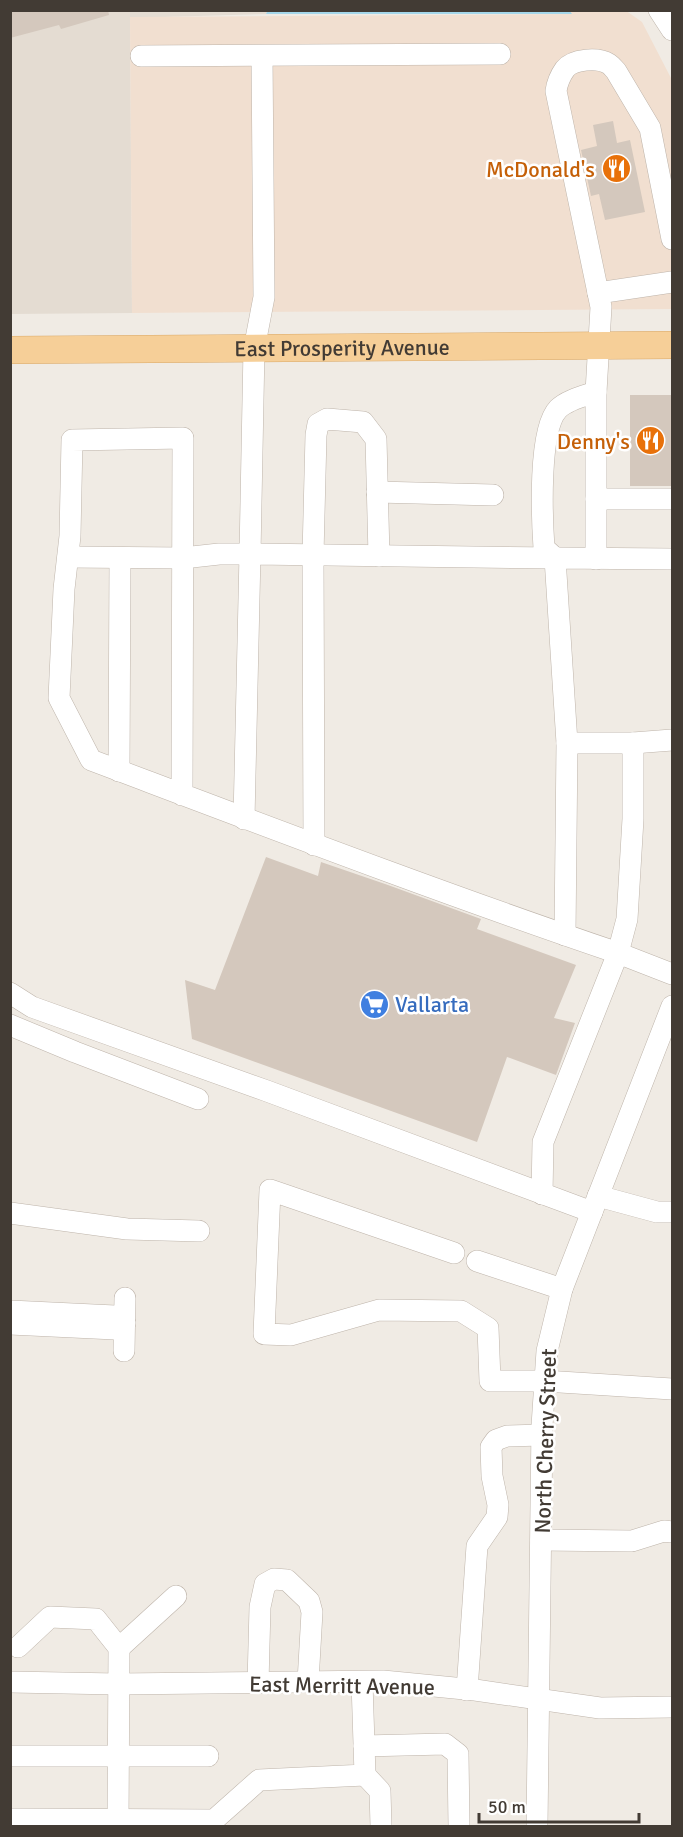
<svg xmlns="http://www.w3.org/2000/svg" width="683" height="1837" font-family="Signika,sans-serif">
<rect width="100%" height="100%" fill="#f0ebe4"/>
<polygon fill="#e4dcd2" points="10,11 268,11 266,14 130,18 132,313 11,314"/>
<polygon fill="#f1dfd0" points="625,10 642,22 672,80 672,309 132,313 130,17 571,14 569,11"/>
<polygon fill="#a4d6e9" points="268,10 569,10 572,14 266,14"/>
<g fill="#d4c8bd">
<polygon points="10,10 108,10 109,15 61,29 59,25 10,38"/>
<polygon points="613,121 617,143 630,140 645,212 605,220 599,194 591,196 581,150 597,146 593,125"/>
<rect x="630" y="395" width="42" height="91"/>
<polygon points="266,857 318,876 321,862 388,885 481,919 477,929 576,965 554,1018 575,1023 556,1075 507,1057 477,1142 192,1039 185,980 215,990"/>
</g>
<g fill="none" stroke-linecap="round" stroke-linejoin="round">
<defs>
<g id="minor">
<polyline points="659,10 672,30"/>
<polyline points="141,56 500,54"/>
<polyline points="598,293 672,282"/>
<polyline points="377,492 493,495"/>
<path d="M596,499V392L601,307L556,91C557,84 560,76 565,69C573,59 598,57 609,64C612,66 614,69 616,71L650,128L672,239"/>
<polyline points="68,557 183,558 219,554 250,554 254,349 264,297 262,56"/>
<path d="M555,558L544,548C542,519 538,430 558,409C567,400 584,396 596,392"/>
<polyline points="596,559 596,499 672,499"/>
<polyline points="633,743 672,740"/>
<polyline points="119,771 120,558"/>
<path d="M182,795L183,438L72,440L70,536L64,589L59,698L91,760C266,826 441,893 618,953L627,919L633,819V743H567L555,558L672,559"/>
<polyline points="244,819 250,554 555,558"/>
<polyline points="314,845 313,555 316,435 318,424 327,419 363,422 376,439 379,556"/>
<polyline points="565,935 567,743"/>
<polyline points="10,993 32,1007 267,1091 592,1212"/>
<polyline points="10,1025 75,1052 198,1099"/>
<polyline points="542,1194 543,1142 618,953 672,974"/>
<polyline points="598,1196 657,1212 672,1212"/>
<polyline points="10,1213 127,1229 199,1231"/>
<polyline points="454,1253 270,1190 264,1334 291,1335 379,1310 461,1311 488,1328 490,1381 544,1381 672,1389"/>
<polyline points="477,1261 562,1289"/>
<polyline points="10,1311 115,1316 125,1323 115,1329 10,1324"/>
<polyline points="124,1351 125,1298"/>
<polyline points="541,1540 632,1541 664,1531 672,1532"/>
<polyline points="18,1647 50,1617 96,1619 119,1648 118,1826"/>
<polyline points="119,1648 176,1596"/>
<polyline points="10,1682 117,1684 383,1681 475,1690 600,1708 672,1707"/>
<polyline points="258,1683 260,1607 265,1584 274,1579 287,1580 309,1601 312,1612 308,1682"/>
<polyline points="467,1690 477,1546 497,1517 498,1505 492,1476 491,1447 496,1440 507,1436 542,1435"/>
<polyline points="364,1746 445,1744 458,1754 459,1826"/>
<polyline points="10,1756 208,1756"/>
<polyline points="365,1775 380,1791 381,1826"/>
<polyline points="10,1819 214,1820 259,1780 365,1775 362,1682"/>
<polyline points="537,1826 542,1426 547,1351 562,1289 672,1006"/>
</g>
<g id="major">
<path id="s1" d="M10,350L672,345"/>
</g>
</defs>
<use href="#minor" stroke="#beb4aa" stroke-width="22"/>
<use href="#major" stroke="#d9a969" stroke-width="28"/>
<use href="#minor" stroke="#fff" stroke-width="21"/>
<use href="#major" stroke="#f6cf98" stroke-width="27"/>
</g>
<defs>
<symbol id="restaurant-disc" viewBox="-11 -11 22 22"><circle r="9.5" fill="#e8710a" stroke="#fff"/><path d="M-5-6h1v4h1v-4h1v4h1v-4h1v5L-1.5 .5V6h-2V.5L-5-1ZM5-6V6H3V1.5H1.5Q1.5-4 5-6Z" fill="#fff"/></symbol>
<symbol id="supermarket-disc" viewBox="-11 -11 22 22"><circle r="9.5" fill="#3f7fe0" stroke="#fff"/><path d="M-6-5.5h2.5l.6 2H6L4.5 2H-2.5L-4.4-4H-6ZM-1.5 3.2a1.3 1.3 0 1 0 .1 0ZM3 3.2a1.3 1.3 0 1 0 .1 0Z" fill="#fff"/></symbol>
</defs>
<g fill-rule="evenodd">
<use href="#restaurant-disc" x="600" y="152" width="33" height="33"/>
<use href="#restaurant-disc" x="634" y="424" width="33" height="33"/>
<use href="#supermarket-disc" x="358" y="988" width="33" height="33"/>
</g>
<g text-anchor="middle" stroke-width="5" stroke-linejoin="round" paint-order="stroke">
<g font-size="22" fill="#c56008" stroke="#fff" text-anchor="end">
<text x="595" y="177">McDonald's</text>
<text x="630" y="449">Denny's</text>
</g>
<g font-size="22" fill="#423b34" stroke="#fff">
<text dy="8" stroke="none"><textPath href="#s1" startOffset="332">East Prosperity Avenue</textPath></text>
<text transform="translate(545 1441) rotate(-88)" y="8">North Cherry Street</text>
<text transform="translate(342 1685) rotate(1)" y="8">East Merritt Avenue</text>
</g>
<g font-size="22" fill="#366cbe" stroke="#fff" text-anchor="start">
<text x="395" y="1012">Vallarta</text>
</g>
</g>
<rect width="683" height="1837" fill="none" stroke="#423b34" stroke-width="24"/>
<path d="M479 1813v9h160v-9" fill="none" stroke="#423b34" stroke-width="3"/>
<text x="488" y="1813" font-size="18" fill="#423b34" stroke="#ffffff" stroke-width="4.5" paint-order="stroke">50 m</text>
</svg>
